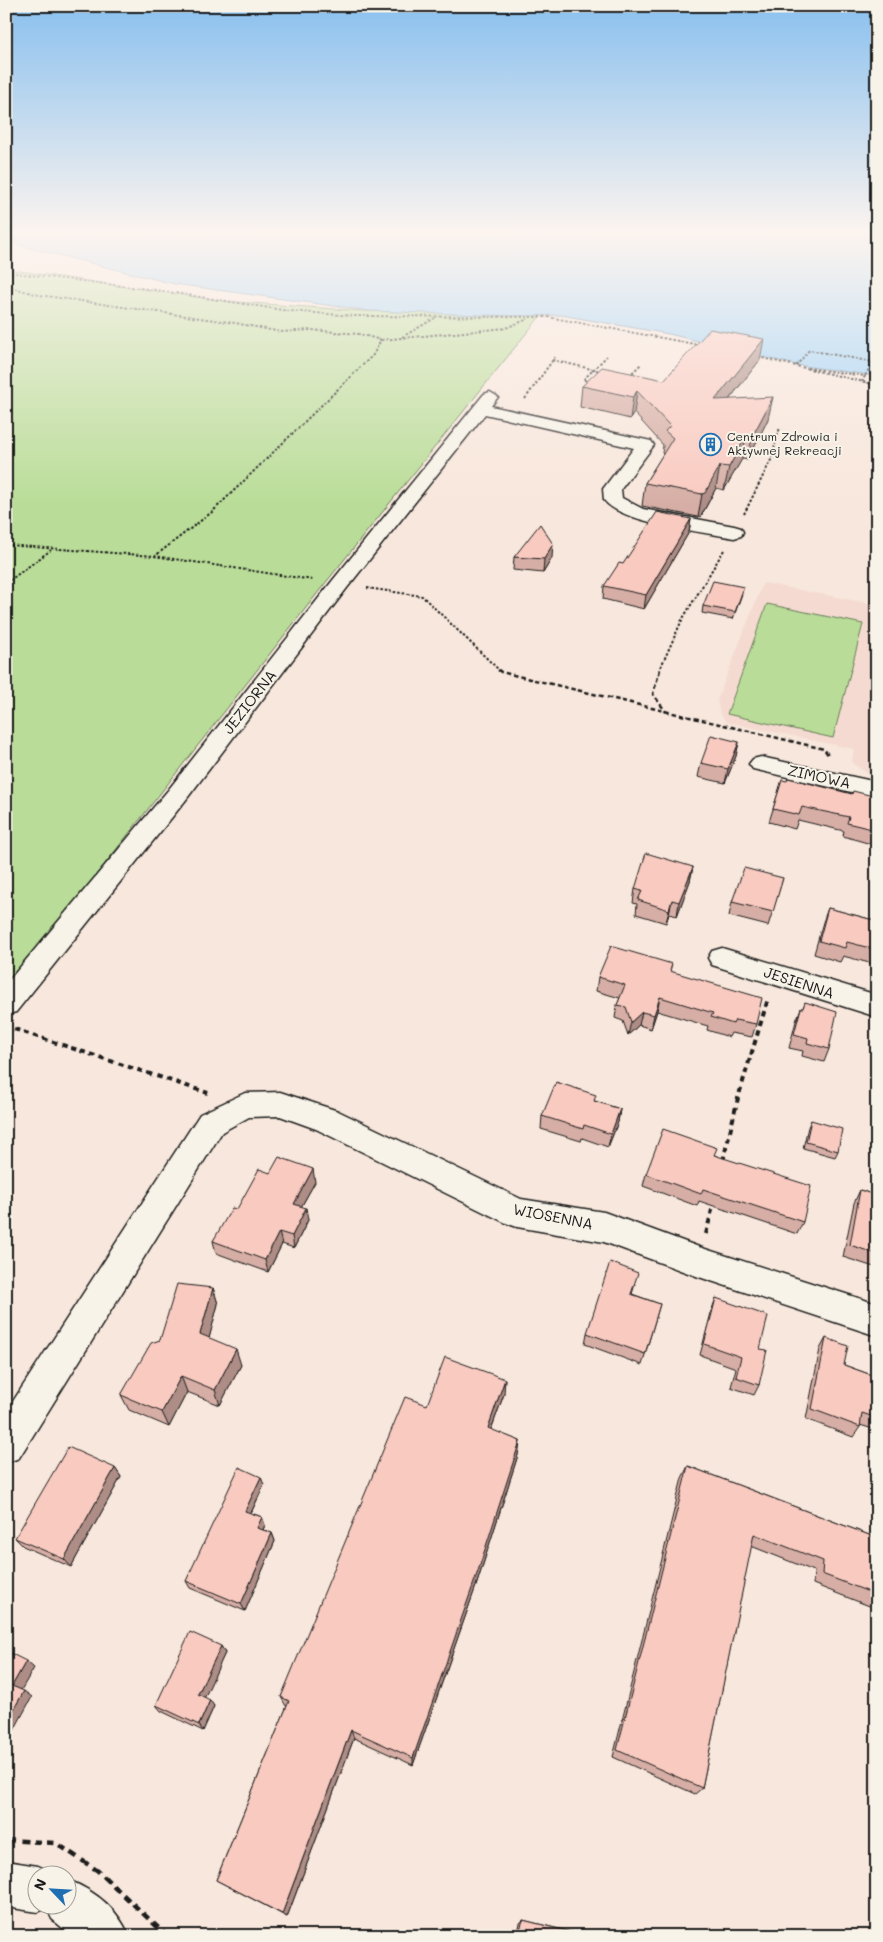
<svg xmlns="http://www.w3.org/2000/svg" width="883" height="1942" font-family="Mali,sans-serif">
<rect width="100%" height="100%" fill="#f8e7dc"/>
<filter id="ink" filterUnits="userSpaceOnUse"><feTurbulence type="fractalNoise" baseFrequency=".02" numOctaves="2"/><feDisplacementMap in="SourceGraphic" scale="10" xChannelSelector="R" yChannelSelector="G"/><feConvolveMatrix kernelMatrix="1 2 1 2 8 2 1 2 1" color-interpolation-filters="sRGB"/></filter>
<g filter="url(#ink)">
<polygon fill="#f4dad0" points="763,583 877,605 877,777 870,775 852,763 854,749 726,722 720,713 717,701"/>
<g fill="#b9dd98" stroke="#6a7c5a">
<polygon points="6,269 223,301 363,311 541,315 323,586 6,990"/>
<polygon points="767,604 863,624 833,738 727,714"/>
</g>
<polygon fill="#9ad2fa" stroke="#6889a1" points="6,233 877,233 877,376 796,365 669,334 561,315 509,316 370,311 174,284 6,242"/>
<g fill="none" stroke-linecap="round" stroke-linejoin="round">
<defs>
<g id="minor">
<path d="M490,392L498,397L491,406L651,441L654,445L621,489L622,498L643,509L734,526L741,528L743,532L741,536L734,538C705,532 620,523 604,500L603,489L634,448L485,414L347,588L185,801L16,1012L6,1015V984L169,789L333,580L484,394Z"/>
<polygon points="761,757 877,782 877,798 753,769 749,764 753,759"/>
<polygon points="722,948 877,995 877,1017 712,965 708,958 712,951"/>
<polygon points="280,1092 338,1111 521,1199 604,1212 699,1247 877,1304 877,1336 699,1277 604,1242 517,1227 506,1223 316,1129 280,1116 249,1117 222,1132 19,1458 6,1463 6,1412 200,1114 245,1093"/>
<path d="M6,1861L38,1866L54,1873L55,1874H38V1904H68V1880C95,1891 118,1909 129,1936H72L52,1919L47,1908L38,1912L6,1907Z"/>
</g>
</defs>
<use href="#minor" stroke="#1c1c1c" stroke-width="3"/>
<g stroke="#1c1c1c" stroke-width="2" stroke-dasharray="2.5 2" stroke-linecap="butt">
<polyline points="6,272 156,290 289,311 354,316 548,317 700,345"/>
<polyline points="6,286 39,295 235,323 281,332 311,330 359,334 381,340 373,355 212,512 155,556"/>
<polyline points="402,337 435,318"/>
<polyline points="381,340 506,328 528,319"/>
<polyline points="758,357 877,385"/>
<polyline points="552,360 600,371"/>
<polyline points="796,366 809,350 873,362 865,376"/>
<polyline points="807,368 865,376 862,382"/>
<polyline points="629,376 641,364"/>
<polyline points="591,381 583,380 607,356"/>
<polyline points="525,399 555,357"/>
<polyline points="744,514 771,460 780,427"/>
<polyline points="6,545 154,556 313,580"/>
<polyline points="6,583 51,550"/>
<polyline points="367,588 422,596 500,671"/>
<polyline points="659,671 682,620 724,550"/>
</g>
<g stroke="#1c1c1c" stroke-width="2.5" stroke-dasharray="4.5 3" stroke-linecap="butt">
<polyline points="498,670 501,672 824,749 829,756"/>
<polyline points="660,670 653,694 666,712"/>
</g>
<g stroke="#1c1c1c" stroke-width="4" stroke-dasharray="5.5 4.5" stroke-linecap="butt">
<polyline points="14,1029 208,1093"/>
<polyline points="723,1161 738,1098 768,999"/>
<polyline points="706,1234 714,1202"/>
</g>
<polyline stroke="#1c1c1c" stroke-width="4.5" stroke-dasharray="8 5.5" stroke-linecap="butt" points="6,1840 56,1843 98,1871 167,1936"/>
<use href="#minor" fill="#f7f3e8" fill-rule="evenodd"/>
</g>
<g fill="#d6aea5" stroke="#1c1c1c">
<polygon points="760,360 729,400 768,419 748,460 742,459 724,490 716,488 701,516 698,517 642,506 645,483 663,454 662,453 663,445 634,413 630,419 580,407 582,386 664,380"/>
<polygon points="691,519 689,532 644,609 603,599 604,586 623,564"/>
<polygon points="514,557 552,558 543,573 513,570"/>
<polygon points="742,594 733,619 702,613 703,606"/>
<polygon points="739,742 736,756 725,783 698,777 701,763"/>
<polygon points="782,780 876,830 871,844 843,836 844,831 798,820 795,829 769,822"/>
<polygon points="693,867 690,881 677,916 669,914 666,923 636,914 637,904 633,903 635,889"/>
<polygon points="783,878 768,926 729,916 732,902"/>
<polygon points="828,908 877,921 877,965 843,956 840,962 814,954 823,922"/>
<polygon points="671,972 756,1024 752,1037 731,1033 729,1037 707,1030 708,1026 657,1011 651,1029 639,1025 628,1035 623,1021 615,1018 617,1005 620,998 596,991 598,977"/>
<polygon points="805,1002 829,1049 824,1062 802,1056 803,1051 789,1048 796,1021 801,1008 803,1008"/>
<polygon points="877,1063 877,1090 872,1088"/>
<polygon points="595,1101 620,1109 618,1122 608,1147 582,1138 581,1141 541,1129 542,1116"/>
<polygon points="811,1120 838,1151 835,1157 803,1148 808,1127"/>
<polygon points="715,1155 803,1222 797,1234 699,1201 697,1206 643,1186 646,1174"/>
<polygon points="270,1173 315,1182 301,1207 308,1220 294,1248 282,1244 268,1272 216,1253 213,1241 237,1209"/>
<polygon points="860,1190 877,1196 877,1268 843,1257 854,1203"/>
<polygon points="635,1284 632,1294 660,1304 642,1365 585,1344 587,1333"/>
<polygon points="213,1288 218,1304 209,1338 241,1365 220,1405 187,1392 169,1427 129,1410 121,1395 160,1340"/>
<polygon points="716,1298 760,1349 759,1385 754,1395 731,1387 736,1368 700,1355 712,1309"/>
<polygon points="826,1338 844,1365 877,1377 877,1424 873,1429 860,1425 860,1427 853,1437 806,1419 820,1349"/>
<polygon points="504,1394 491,1430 520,1441 518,1455 477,1583 413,1765 354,1738 287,1917 216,1880 287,1706 286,1706 281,1697 427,1405"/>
<polygon points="688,1466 877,1538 877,1609 813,1584 814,1571 751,1546 702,1788 695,1794 613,1757 682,1478"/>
<polygon points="115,1468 121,1477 71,1567 23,1546 15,1538"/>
<polygon points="264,1485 251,1513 262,1517 265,1525 263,1530 272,1533 275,1541 245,1611 190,1588 186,1581"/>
<polygon points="221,1646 225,1653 204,1697 214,1706 203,1731 161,1711 156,1705"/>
<polygon points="523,1920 587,1936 517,1936 520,1923"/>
</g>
<g fill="#ae8d86" stroke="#1c1c1c">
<polygon points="764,339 760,360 711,422 715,400"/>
<polygon points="637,391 634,413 630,419 633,397"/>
<polygon points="773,397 768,419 748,460 752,437"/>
<polygon points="746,436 742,459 724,490 729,467"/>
<polygon points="720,466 716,488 701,516 698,517 702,494"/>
<polygon points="691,519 689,532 644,609 646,595"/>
<polygon points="553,544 552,558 543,573 544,559"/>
<polygon points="739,742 736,756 725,783 728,769"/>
<polygon points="693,867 690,881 677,916 679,902"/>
<polygon points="672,900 669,914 666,923 669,910"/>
<polygon points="660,997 657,1011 651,1029 654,1015"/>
<polygon points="642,1012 639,1025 628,1035 631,1022"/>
<polygon points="620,1109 618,1122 608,1147 611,1134"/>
<polygon points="313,1169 315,1182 296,1216 294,1204"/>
<polygon points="306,1208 308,1220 294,1248 292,1236"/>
<polygon points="279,1232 282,1244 268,1272 265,1260"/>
<polygon points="213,1288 218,1304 206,1350 200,1334"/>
<polygon points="236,1349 241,1365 220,1405 215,1390"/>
<polygon points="181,1376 187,1392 169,1427 162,1412"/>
<polygon points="505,1379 504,1394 486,1443 488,1428"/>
<polygon points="520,1441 518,1455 477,1583 413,1765 413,1758"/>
<polygon points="115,1468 121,1477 71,1567 64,1559"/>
<polygon points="261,1477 264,1485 248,1519 245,1511"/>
<polygon points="262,1517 265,1525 260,1536 257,1528"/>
<polygon points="272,1533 275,1541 245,1611 241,1604"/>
<polygon points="221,1646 225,1653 203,1701 198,1694"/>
<polygon points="26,1661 34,1668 20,1692 12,1686"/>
<polygon points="24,1691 32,1697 6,1745 6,1723"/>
<polygon points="210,1700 214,1706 203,1731 199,1725"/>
<polygon points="351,1730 354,1738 287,1917 282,1914"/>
</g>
<g fill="#f9cac0" stroke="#1c1c1c">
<polygon points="710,329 764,339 715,400 773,397 752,437 746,436 729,467 720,466 705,493 702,494 645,483 673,438 665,431 670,426 637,391 633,397 582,386 602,367 664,380"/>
<polygon points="657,512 691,519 646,595 604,586 619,563 623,564"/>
<polygon points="540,524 553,544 544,559 514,557"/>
<polygon points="713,581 744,587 735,612 703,606"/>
<polygon points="711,735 739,742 728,769 701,763"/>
<polygon points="788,778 852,794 853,791 877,797 877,826 876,830 847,823 849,817 802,807 799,815 773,809 782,780 787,781"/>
<polygon points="646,853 693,867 679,902 672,900 669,910 638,900 642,891 635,889"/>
<polygon points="744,868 783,878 773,912 732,902"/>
<polygon points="828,908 877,921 877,950 847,942 845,948 819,941"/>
<polygon points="611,946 672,964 670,971 762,998 756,1024 735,1020 733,1024 711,1017 713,1013 660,997 654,1015 642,1012 631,1022 626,1007 617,1005 625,985 598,977"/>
<polygon points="805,1002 837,1012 829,1049 807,1043 808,1038 794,1034 801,1008 803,1008"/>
<polygon points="556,1082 596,1095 594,1101 620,1109 611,1134 584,1125 583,1129 542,1116"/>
<polygon points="811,1120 842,1129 838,1151 806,1142"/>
<polygon points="663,1129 717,1148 714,1155 811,1186 803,1222 703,1189 701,1194 646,1174"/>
<polygon points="279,1157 313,1169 294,1204 306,1208 292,1236 279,1232 265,1260 213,1241 232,1208 237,1209 259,1169 270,1173"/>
<polygon points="860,1190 877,1196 877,1254 850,1245"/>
<polygon points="610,1262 638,1273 631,1294 660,1304 645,1354 587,1333"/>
<polygon points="177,1284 213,1288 200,1334 236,1349 215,1390 181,1376 162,1412 121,1395 151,1343 160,1340"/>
<polygon points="716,1298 768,1316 760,1349 767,1350 759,1385 736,1377 741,1357 704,1344"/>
<polygon points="826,1338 848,1346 844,1365 877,1377 877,1418 862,1413 860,1427 812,1409"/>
<polygon points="445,1357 505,1379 488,1428 520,1441 478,1571 413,1758 351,1730 282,1914 216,1880 289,1701 281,1697 405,1397 427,1405"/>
<polygon points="68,1447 115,1468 64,1559 15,1538"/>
<polygon points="688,1466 877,1538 877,1595 822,1574 823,1561 754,1534 702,1788 617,1750"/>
<polygon points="239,1467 261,1477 245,1511 262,1517 257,1528 272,1533 241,1604 186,1581"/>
<polygon points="190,1632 221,1646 198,1694 210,1700 199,1725 156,1705"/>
<polygon points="6,1651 26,1661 12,1686 24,1691 6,1723"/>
<polygon points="523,1920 587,1936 518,1936"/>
</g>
</g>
<linearGradient id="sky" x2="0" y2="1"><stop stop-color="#89c0ef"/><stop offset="0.46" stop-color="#fcf4ef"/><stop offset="1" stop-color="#fcf4ef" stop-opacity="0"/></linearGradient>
<rect width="883" height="505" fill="url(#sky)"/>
<defs>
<symbol id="building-ring" viewBox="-11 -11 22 22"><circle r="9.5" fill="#f7f3e8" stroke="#1f6fb2" stroke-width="1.5"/><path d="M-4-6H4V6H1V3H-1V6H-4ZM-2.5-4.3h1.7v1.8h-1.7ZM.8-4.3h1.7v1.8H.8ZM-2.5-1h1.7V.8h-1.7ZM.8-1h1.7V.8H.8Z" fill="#1f6fb2"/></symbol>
</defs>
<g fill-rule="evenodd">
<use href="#building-ring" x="698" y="432" width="25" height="25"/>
</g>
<g text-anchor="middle" stroke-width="4" stroke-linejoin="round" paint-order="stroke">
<g font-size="12" fill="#1c1c1c" stroke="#f7f3e8" text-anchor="start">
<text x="727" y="441">Centrum Zdrowia i<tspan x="727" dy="14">Aktywnej Rekreacji</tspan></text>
</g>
<g font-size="15" fill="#1c1c1c" stroke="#f7f3e8">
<text transform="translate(250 702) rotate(-52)" y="5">JEZIORNA</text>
<text transform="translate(819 777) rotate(12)" y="5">ZIMOWA</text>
<text transform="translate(799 983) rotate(18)" y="5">JESIENNA</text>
<text transform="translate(553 1217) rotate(11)" y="5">WIOSENNA</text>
</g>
</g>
<rect width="883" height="1942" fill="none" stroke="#f7f3e8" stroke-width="25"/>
<rect x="12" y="12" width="858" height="1917" fill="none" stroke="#1c1c1c" stroke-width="2" filter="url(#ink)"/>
<g transform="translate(52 1890) rotate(295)"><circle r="24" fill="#f7f3e8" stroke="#9f9d96"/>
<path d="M0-4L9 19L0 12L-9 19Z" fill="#1f6fb2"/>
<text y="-8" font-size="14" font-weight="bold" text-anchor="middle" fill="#1c1c1c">N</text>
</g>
</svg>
